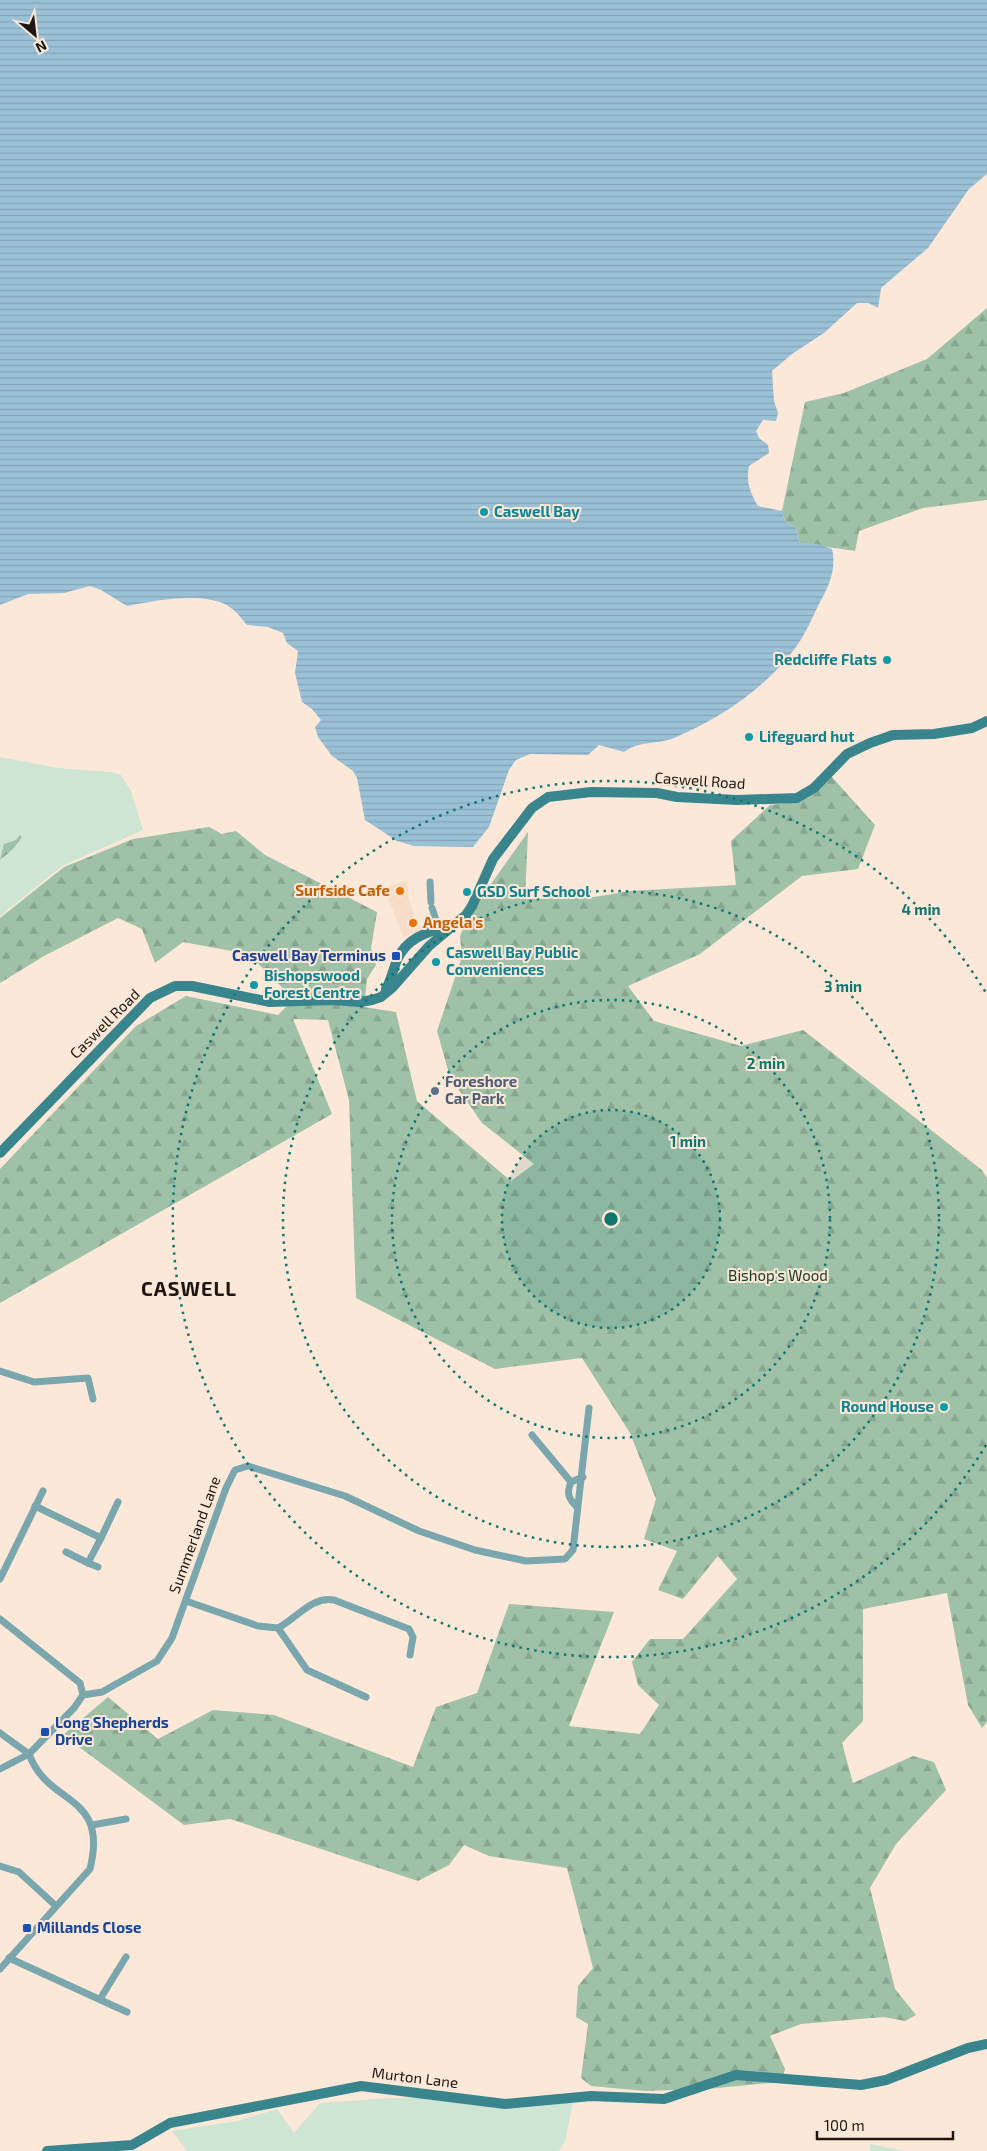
<svg xmlns="http://www.w3.org/2000/svg" width="987" height="2151" font-family="'Exo 2',sans-serif">
<defs>
<pattern id="forest-firs" width="22" height="20" patternUnits="userSpaceOnUse" patternTransform="scale(1.25)"><rect width="22" height="20" fill="#9fc1a8"/><path d="M5 1l3.5 6h-7zM16 11l3.5 6h-7z" fill="#88a590"/></pattern>
<pattern id="water-rules" width="6" height="5" patternUnits="userSpaceOnUse" patternTransform="scale(1.25)"><rect width="6" height="5" fill="#9bc1d6"/><path d="M0 2.5h6" fill="none" stroke="#85a5b7"/></pattern>
</defs>
<rect width="100%" height="100%" fill="#fce8d8"/>
<polygon fill="#f7dcc7" points="407,881 409,900 418,927 421,929 403,937 384,887"/>
<g fill="#cee5d3">
<polygon points="0,757 58,768 111,772 121,775 131,791 143,830 62,866 0,916"/>
<polygon points="391,2098 418,2098 506,2108 573,2102 565,2142 559,2151 187,2151 172,2131 237,2121 277,2109 294,2133 320,2103"/>
<polygon points="870,2144 904,2151 870,2151"/>
</g>
<g fill="url(#forest-firs)">
<polygon points="987,308 987,500 923,508 859,531 855,551 800,543 796,528 785,521 782,511 805,402 844,393 927,359"/>
<polygon points="831,776 875,825 858,869 802,876 700,954 628,986 654,1021 741,1046 803,1030 982,1170 987,1178 987,1722 982,1728 968,1705 947,1593 863,1609 863,1721 842,1743 853,1783 913,1756 934,1762 946,1790 896,1844 870,1888 895,1989 916,2015 905,2021 884,2017 801,2024 770,2036 785,2069 781,2082 707,2089 645,2091 591,2086 581,2078 588,2024 576,2017 578,1986 593,1968 567,1868 489,1856 464,1845 449,1865 418,1881 230,1819 184,1825 63,1735 108,1697 158,1739 213,1710 274,1715 413,1767 436,1707 477,1693 509,1604 614,1612 569,1726 640,1734 659,1705 638,1685 632,1662 650,1639 683,1639 737,1579 718,1556 683,1599 658,1590 677,1551 644,1539 656,1499 630,1433 582,1358 495,1369 356,1298 349,1100 328,1020 293,1019 332,1114 0,1303 0,1169 136,1026 186,996 278,1015 294,999 248,954 183,942 155,963 142,929 118,918 44,956 0,983 0,918 64,867 133,839 209,827 222,834 236,831 265,855 377,912 371,948 376,965 367,979 364,1007 396,1012 417,1101 511,1181 534,1164 482,1123 450,1077 437,1031 462,957 460,936 471,912 528,832 525,899 594,897 630,891 736,885 731,841 770,805 796,802 809,797"/>
<polygon points="20,835 22,837 13,849 0,860 4,844 16,840"/>
</g>
<path fill="url(#water-rules)" d="M0,0H987V174L969,189L928,248L881,288L878,308L868,303H857L824,333L792,354L772,371L774,401L778,413L776,421L763,420L756,431L759,438L768,445L769,453L749,466C746,483 750,492 758,506L782,511L785,521L796,528L800,543L818,544L832,549C837,570 828,588 818,606C811,620 805,635 796,647C767,687 720,719 674,738C657,745 640,740 624,752L599,745L588,755L530,754L516,760L509,770L489,827L473,847L414,846L397,841L365,820L357,778L353,771L332,756L318,737L315,727L321,720L312,709L302,702L295,673L298,651L287,643L283,633L268,627L247,625C242,619 237,612 231,608C207,590 154,601 127,606L101,590L90,586L64,593L28,594L0,605Z"/>
<g fill="none" stroke-linecap="round" stroke-linejoin="round">
<g stroke="#79a7ad" stroke-width="7">
<polyline points="430,882 431,902"/>
<polyline points="432,908 439,929"/>
<polyline points="0,1371 34,1382 88,1378 93,1399"/>
<polyline points="532,1435 571,1482"/>
<polyline points="35,1506 101,1538 88,1563 66,1552"/>
<path d="M577,1507C569,1499 566,1494 571,1482L583,1477"/>
<polyline points="101,1538 118,1502"/>
<polyline points="88,1563 98,1567"/>
<polyline points="0,1579 43,1491"/>
<polyline points="186,1601 258,1626 278,1628 307,1670 366,1697"/>
<polyline points="0,1619 80,1683 83,1695"/>
<path d="M278,1628C296,1619 311,1596 334,1600L409,1629L413,1637L410,1655"/>
<polyline points="0,1733 29,1754"/>
<polyline points="0,1769 29,1754 74,1708 83,1695 102,1692 157,1661 172,1638 226,1488 235,1470 248,1466 345,1496 419,1531 475,1550 526,1561 565,1559 573,1550 589,1408"/>
<polyline points="92,1825 126,1819"/>
<polyline points="0,1866 19,1872 56,1906"/>
<polyline points="9,1958 127,2012"/>
<path d="M0,1969L90,1869C109,1792 48,1807 29,1754"/>
<polyline points="100,1999 126,1957"/>
</g>
<g stroke="#39858d" stroke-width="10">
<path d="M386,989C391,980 393,970 397,960C407,937 428,932 451,925"/>
<polyline points="0,1153 150,998 175,986 192,986 270,1002 333,1000 360,1002 372,1000 381,997 392,988 429,946 466,915 472,906 493,859 532,808 548,797 591,792 657,793 677,797 737,800 797,798 814,788 847,754 870,743 893,735 934,734 972,728 987,721"/>
<polyline points="47,2151 132,2145 170,2123 361,2086 505,2104 591,2096 664,2099 736,2075 861,2085 886,2080 968,2048 987,2044"/>
</g>
</g>
<circle cx="611" cy="1219" r="109" fill="#0f766e" fill-opacity=".12"/>
<g fill="none" stroke="#0f766e" stroke-width="2.5" stroke-dasharray="2.5 5">
<circle cx="611" cy="1219" r="109"/>
<circle cx="611" cy="1219" r="219"/>
<circle cx="611" cy="1219" r="328"/>
<path d="M986 1445A438 438 0 1 1 986 993"/>
</g>
<g fill="#0f9aa8" stroke="#fce8d8" stroke-width="2">
<circle cx="484" cy="512" r="5"/>
<circle cx="887" cy="660" r="5"/>
<circle cx="749" cy="737" r="5"/>
<circle cx="467" cy="892" r="5"/>
<circle cx="436" cy="962" r="5"/>
<circle cx="254" cy="985" r="5"/>
<circle cx="944" cy="1407" r="5"/>
</g>
<g fill="#e8710a" stroke="#fce8d8" stroke-width="2">
<circle cx="400" cy="891" r="5"/>
<circle cx="413" cy="923" r="5"/>
</g>
<g fill="#1a4fb4" stroke="#fce8d8" stroke-width="2">
<rect x="391" y="951" width="10" height="10" rx="2.5"/>
<rect x="40" y="1727" width="10" height="10" rx="2.5"/>
<rect x="22" y="1923" width="10" height="10" rx="2.5"/>
</g>
<circle fill="#5c6f8a" stroke="#fce8d8" stroke-width="2" cx="435" cy="1091" r="5"/>
<g text-anchor="middle" stroke-width="4" stroke-linejoin="round" paint-order="stroke">
<g font-size="15" font-weight="bold" fill="#0d838f" stroke="#fce8d8" text-anchor="start">
<text x="494" y="517">Caswell Bay</text>
<text x="877" y="665" text-anchor="end">Redcliffe Flats</text>
<text x="759" y="742">Lifeguard hut</text>
<text x="477" y="897">GSD Surf School</text>
<text x="446" y="958">Caswell Bay Public<tspan x="446" dy="17">Conveniences</tspan></text>
<text x="264" y="981">Bishopswood<tspan x="264" dy="17">Forest Centre</tspan></text>
<text x="934" y="1412" text-anchor="end">Round House</text>
</g>
<g font-size="15" fill="#1d1610" stroke="#fce8d8">
<text transform="translate(700 781) rotate(4)" y="5">Caswell Road</text>
<text transform="translate(105 1024) rotate(-45)" y="5">Caswell Road</text>
<text transform="translate(195 1535) rotate(-70)" y="5">Summerland Lane</text>
<text transform="translate(415 2078) rotate(7)" y="5">Murton Lane</text>
</g>
<g font-size="15" font-weight="bold" fill="#c56008" stroke="#fce8d8" text-anchor="end">
<text x="390" y="896">Surfside Cafe</text>
<text x="423" y="928" text-anchor="start">Angela's</text>
</g>
<g font-size="15" font-weight="bold" fill="#164399" stroke="#fce8d8" text-anchor="start">
<text x="386" y="961" text-anchor="end">Caswell Bay Terminus</text>
<text x="55" y="1728">Long Shepherds<tspan x="55" dy="17">Drive</tspan></text>
<text x="37" y="1933">Millands Close</text>
</g>
<g font-size="15" font-weight="bold" fill="#4e5e75" stroke="#fce8d8" text-anchor="start">
<text x="445" y="1087">Foreshore<tspan x="445" dy="17">Car Park</tspan></text>
</g>
<g font-size="15" fill="#0d371e" stroke="#fce8d8">
<text x="778" y="1281">Bishop's Wood</text>
</g>
<g font-size="20" font-weight="bold" letter-spacing="1" fill="#1d1610" stroke="#fce8d8">
<text x="189" y="1296">CASWELL</text>
</g>
</g>
<circle cx="611" cy="1219" r="8" fill="#0f766e" stroke="#fce8d8" stroke-width="2.5"/>
<g font-size="15" text-anchor="middle" font-weight="bold" fill="#0f766e" stroke="#fce8d8" stroke-width="4" stroke-linejoin="round" paint-order="stroke">
<text x="921" y="915">4 min</text>
<text x="843" y="992">3 min</text>
<text x="766" y="1069">2 min</text>
<text x="688" y="1147">1 min</text>
</g>
<g transform="translate(35 35) rotate(152)" stroke="#fce8d8" stroke-width="4" paint-order="stroke">
<path d="M0-4L9 19L0 12L-9 19Z" fill="#1d1610"/>
<text y="-8" font-size="14" font-weight="bold" text-anchor="middle" fill="#1d1610">N</text>
</g>
<path d="M817 2131v8h136v-8" fill="none" stroke="#1d1610" stroke-width="2.5"/>
<text x="824" y="2131" font-size="15" fill="#1d1610" stroke="#fce8d8" stroke-width="4" paint-order="stroke">100 m</text>
</svg>
